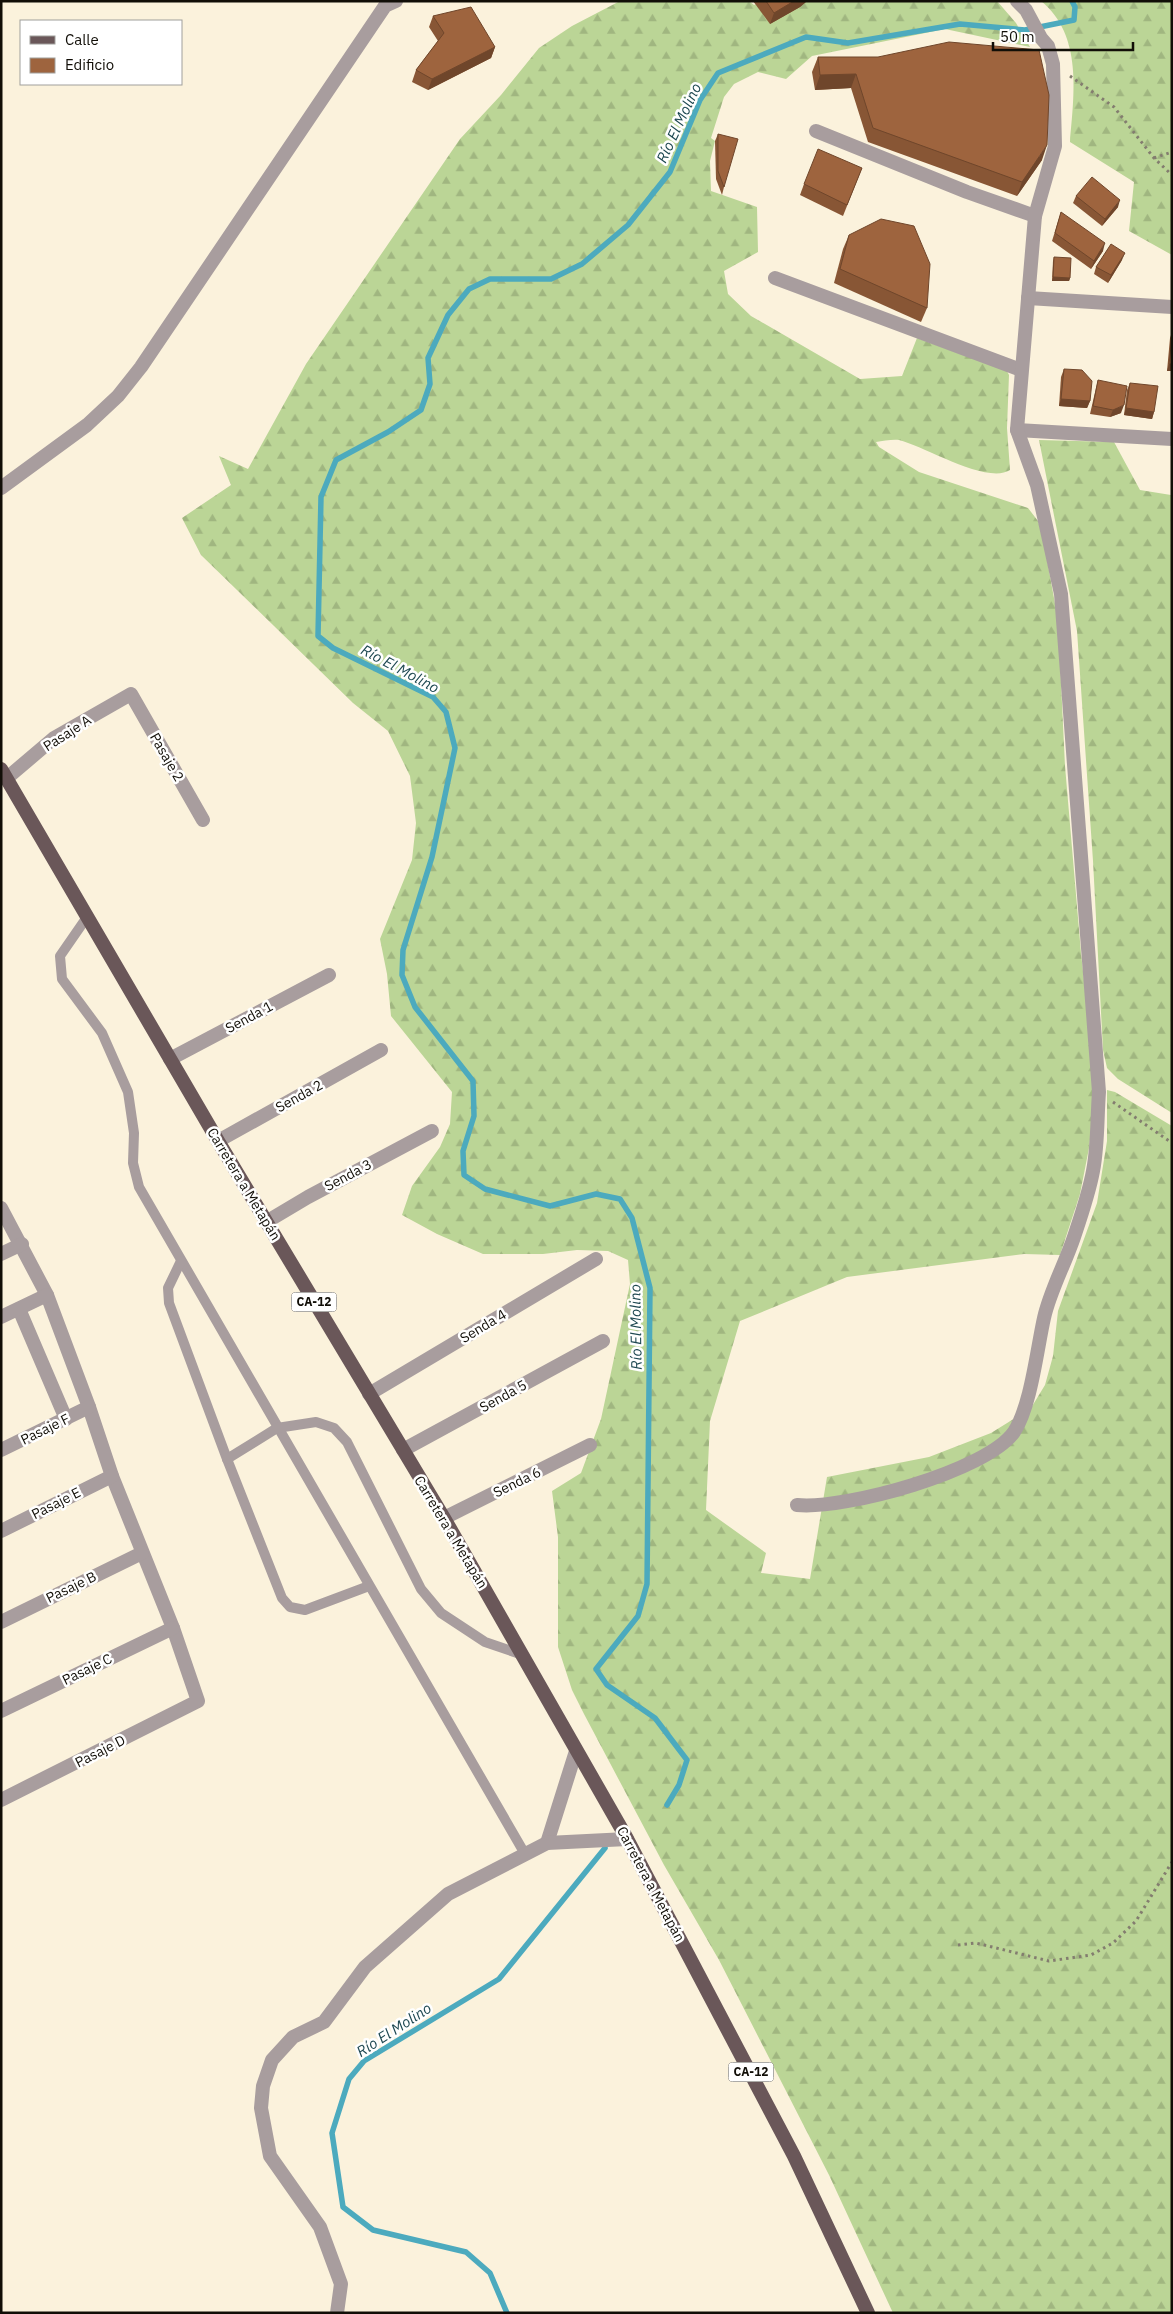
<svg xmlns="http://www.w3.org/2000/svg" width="1173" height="2314" font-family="'IBM Plex Sans',sans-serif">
<defs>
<pattern id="forest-firs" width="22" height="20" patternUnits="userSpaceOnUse" patternTransform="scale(1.25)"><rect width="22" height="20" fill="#bbd596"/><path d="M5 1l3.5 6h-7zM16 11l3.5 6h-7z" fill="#a0b680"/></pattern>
</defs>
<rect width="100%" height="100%" fill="#fbf2dc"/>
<g fill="url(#forest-firs)">
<path d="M620,1H749L754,5L762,1H997L1016,23L1030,47L945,29L812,56L786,79L758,72L734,84L724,97L711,138L715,141L710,161L711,191L757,207L758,252L724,271L728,294L751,316L860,379L902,376L917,338L1007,371L1009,375L1007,428L1010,470C987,485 924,446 899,440C893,439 883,441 876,442L879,447L919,472L1028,508L1038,521L1043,538L1058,620L1065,766L1081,953L1096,1090L1089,1148L1080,1194L1060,1255L1024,1254L847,1277L740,1321L710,1421L706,1510L766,1553L761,1573L810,1579L827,1477L929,1457L991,1433L1031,1408L1045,1385L1053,1356L1058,1311L1097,1203L1107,1141V1090L1115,1092L1172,1126V2313H893L829,2175L719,1960L664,1865L584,1714L572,1690L558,1647V1537L552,1491L581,1473L601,1419L630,1284L628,1260L608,1251L577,1250L543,1254H483L437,1234L402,1215L412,1186L440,1147L450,1124L452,1092L391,1016L387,974L380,939L412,860L416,823L410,776L388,731L353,703L201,555L182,518L231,485L219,456L248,469L306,364L460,139L501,95L539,48L572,26Z"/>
<path d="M1041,1H1172V255L1129,231L1134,182L1070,142C1074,95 1083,35 1041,1Z"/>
<polygon points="1039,440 1114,442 1140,490 1171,495 1172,475 1172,1113 1118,1079 1107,1068 1103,1050 1093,861 1077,631"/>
</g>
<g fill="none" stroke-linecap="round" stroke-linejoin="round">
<g stroke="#4caabe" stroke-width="5.5">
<polyline points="667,1805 679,1785 687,1760 655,1718 607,1685 596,1669 638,1616 647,1584 650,1288 632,1218 620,1199 596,1194 550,1206 485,1189 464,1175 463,1151 474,1116 473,1081 415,1007 402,975 403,950 432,857 455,748 446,712 433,697 333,648 318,636 321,497 336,460 388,432 421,410 430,384 428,358 448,315 469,289 490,279 551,279 582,264 628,225 670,172 700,100 718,73 806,37 848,43 960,24 1025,30 1074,20 1075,7 1072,1"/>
<polyline points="507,2313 490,2273 466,2252 373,2230 343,2207 332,2133 349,2079 364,2061 499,1979 605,1848"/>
</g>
<g stroke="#837d6f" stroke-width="3" stroke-dasharray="2.5 4" stroke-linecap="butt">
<polyline points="1070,76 1114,107 1154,158 1172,175"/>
<polyline points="1154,158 1172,152"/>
<polyline points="1113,1102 1172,1143"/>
<polyline points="958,1945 976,1943 1049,1961 1091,1955 1113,1943 1136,1921 1172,1862"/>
</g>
<g stroke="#a89d9e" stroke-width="10">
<polyline points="87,917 60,956 62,979 102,1033 128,1092 134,1133 133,1163 139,1187 525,1854"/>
<polyline points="181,1261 168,1288 169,1303 227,1459 282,1598 290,1607 305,1610 369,1586"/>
<polyline points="227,1459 277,1428 316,1422 334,1428 347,1442 421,1589 441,1613 485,1642 523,1655"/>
</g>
<g stroke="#a89d9e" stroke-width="14">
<polyline points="1,1208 47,1295 89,1407 112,1476 173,1628 198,1701 1,1800"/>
<polyline points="1,1254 22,1244"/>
<polyline points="19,1309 66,1419"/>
<polyline points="1,1317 47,1295"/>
<polyline points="1,1450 89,1407"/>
<polyline points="1,1531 112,1476"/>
<polyline points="1,1622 142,1553"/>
<polyline points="1,1711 173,1628"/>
</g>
<g stroke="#a89d9e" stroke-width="14">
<polyline points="816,131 967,192 1035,216"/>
<polyline points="775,278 1021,370"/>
<polyline points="1028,298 1172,307"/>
<polyline points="1017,430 1172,439"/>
<polyline points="1,488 87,425 118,396 141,367 385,6 396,1"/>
<polyline points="7,778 54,738 131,694 203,820"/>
<polyline points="170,1059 329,975"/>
<polyline points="218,1141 381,1050"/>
<polyline points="266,1222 308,1197 432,1131"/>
<polyline points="369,1394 596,1259"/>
<polyline points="403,1450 603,1341"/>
<path d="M797,1505C844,1510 987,1471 1014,1432C1031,1406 1037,1349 1044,1318C1050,1291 1065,1264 1074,1237C1081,1216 1089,1193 1093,1171C1098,1146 1097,1118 1099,1092L1061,594L1037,485L1017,430L1035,216L1055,146L1053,64L1048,46L1041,38L1026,10L1017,1"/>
<polyline points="444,1518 590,1445"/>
<polyline points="547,1843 576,1751"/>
<polyline points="337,2313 341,2284 320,2227 270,2156 261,2108 263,2086 272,2060 293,2037 324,2022 365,1967 448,1894 547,1843 627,1839"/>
</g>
<polyline stroke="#6a5759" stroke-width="14" points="1,769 218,1141 444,1518 625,1835 794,2156 868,2313"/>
</g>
<g fill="#885635">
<polygon points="753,1 807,1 800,7 770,24"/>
<polygon points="433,16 495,47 491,58 428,90 412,82 416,70 438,41 429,27"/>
<polygon points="818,57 878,57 1042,160 1017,196 868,142 851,88 815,90 812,72"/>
<polygon points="718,134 724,187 722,195 716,179 715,141"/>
<polygon points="862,168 843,216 800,195 804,184"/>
<polygon points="1076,196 1118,207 1102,226 1073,203"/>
<polygon points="1061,212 1103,251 1091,269 1052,241"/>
<polygon points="849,235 927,308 921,322 834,283 843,249"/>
<polygon points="1054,257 1070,278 1069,281 1052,281 1053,261"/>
<polygon points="1122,260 1108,283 1094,274 1096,267"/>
<polygon points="1172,332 1172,371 1167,371 1170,338"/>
<polygon points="1064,369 1090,401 1087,408 1059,406 1061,377"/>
<polygon points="1098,380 1121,413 1110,417 1090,414 1096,388"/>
<polygon points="1130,383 1154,412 1152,419 1124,415 1127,390"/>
</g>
<g fill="#6f462b">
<polygon points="794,1 807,1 800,7 770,24 774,13"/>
<polygon points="495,47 491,58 428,90 432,79"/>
<polygon points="856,74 851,88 815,90 820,75"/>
<polygon points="1047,145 1042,160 1017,196 1022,182"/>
<polygon points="1120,200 1118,207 1102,226 1105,219"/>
<polygon points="1105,243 1103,251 1091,269 1094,261"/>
<polygon points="1125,253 1122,260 1108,283 1111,275"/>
<polygon points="1053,277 1070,278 1069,281 1052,281"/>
<polygon points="1169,364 1172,364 1172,371 1167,371"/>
<polygon points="1061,399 1090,401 1087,408 1059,406"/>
<polygon points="1124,405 1121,413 1110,417 1113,410"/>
<polygon points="1126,408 1154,412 1152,419 1124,415"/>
</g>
<g fill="#9e643e" stroke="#6f462b">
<polygon points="766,1 794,1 774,13"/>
<polygon points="471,7 495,47 432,79 416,70 444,33 433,16"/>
<polygon points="949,42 1039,50 1049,95 1047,145 1022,182 873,128 856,74 820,75 818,57 878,57"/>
<polygon points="718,134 738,139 724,187 718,171"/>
<polygon points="818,149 862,168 847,205 804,184"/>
<polygon points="1092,177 1120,200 1105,219 1076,196"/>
<polygon points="1061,212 1105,243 1094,261 1055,233"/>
<polygon points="881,219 914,226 930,264 927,308 840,269 849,235"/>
<polygon points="1111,244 1125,253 1111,275 1096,267"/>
<polygon points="1054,257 1071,258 1070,278 1053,277"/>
<polygon points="1172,336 1172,364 1169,364"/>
<polygon points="1064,369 1082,370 1092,381 1090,401 1061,399"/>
<polygon points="1098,380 1127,386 1124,405 1113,410 1093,406"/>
<polygon points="1130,383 1158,386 1154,412 1126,408"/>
</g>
<g text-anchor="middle" stroke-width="5" stroke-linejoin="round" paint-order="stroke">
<g fill="#fff" stroke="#585651" stroke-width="1">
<rect x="291.5" y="1292.5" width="45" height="19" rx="4"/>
<rect x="728.5" y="2062.5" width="45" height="19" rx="4"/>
</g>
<g font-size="12" font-weight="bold" fill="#110e07">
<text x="314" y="1306">CA-12</text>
<text x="751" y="2076">CA-12</text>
</g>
<g font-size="14" fill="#110e07" stroke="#fff">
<text transform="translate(67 733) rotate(-33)" y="5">Pasaje A</text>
<text transform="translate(167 757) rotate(60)" y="5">Pasaje 2</text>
<text transform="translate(249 1017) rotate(-28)" y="5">Senda 1</text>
<text transform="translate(299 1096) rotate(-29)" y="5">Senda 2</text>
<text transform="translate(348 1175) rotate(-28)" y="5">Senda 3</text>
<text transform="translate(244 1184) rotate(59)" y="5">Carretera a Metapán</text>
<text transform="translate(483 1326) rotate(-31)" y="5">Senda 4</text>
<text transform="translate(503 1396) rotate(-29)" y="5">Senda 5</text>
<text transform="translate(45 1429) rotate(-26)" y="5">Pasaje F</text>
<text transform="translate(517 1482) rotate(-26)" y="5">Senda 6</text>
<text transform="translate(56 1503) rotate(-27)" y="5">Pasaje E</text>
<text transform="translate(451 1532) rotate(59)" y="5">Carretera a Metapán</text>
<text transform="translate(71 1587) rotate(-26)" y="5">Pasaje B</text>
<text transform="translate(87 1669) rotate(-26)" y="5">Pasaje C</text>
<text transform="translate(100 1751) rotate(-27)" y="5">Pasaje D</text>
<text transform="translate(651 1884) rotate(62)" y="5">Carretera a Metapán</text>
</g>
<g font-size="15" font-style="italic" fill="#1e4851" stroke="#fff">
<text transform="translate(679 123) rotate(-65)" y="5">Río El Molino</text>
<text transform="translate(400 669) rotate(28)" y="5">Río El Molino</text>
<text transform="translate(636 1327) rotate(-91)" y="5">Río El Molino</text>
<text transform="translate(394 2030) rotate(-33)" y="5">Río El Molino</text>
</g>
</g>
<rect width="1173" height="2314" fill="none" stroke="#110e07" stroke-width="5"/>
<rect x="20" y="20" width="162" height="65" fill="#ffffff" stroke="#a09f9c"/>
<rect x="30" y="36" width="25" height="8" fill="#6a5759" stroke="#a09f9c"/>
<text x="65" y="45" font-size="15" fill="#110e07">Calle</text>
<rect x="30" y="58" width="25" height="15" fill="#9e643e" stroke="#a09f9c"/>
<text x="65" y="70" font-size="15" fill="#110e07">Edificio</text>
<path d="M993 42v8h140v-8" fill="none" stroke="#110e07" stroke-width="2.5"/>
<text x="1000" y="42" font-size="15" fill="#110e07" stroke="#ffffff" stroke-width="4" paint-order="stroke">50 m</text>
</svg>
